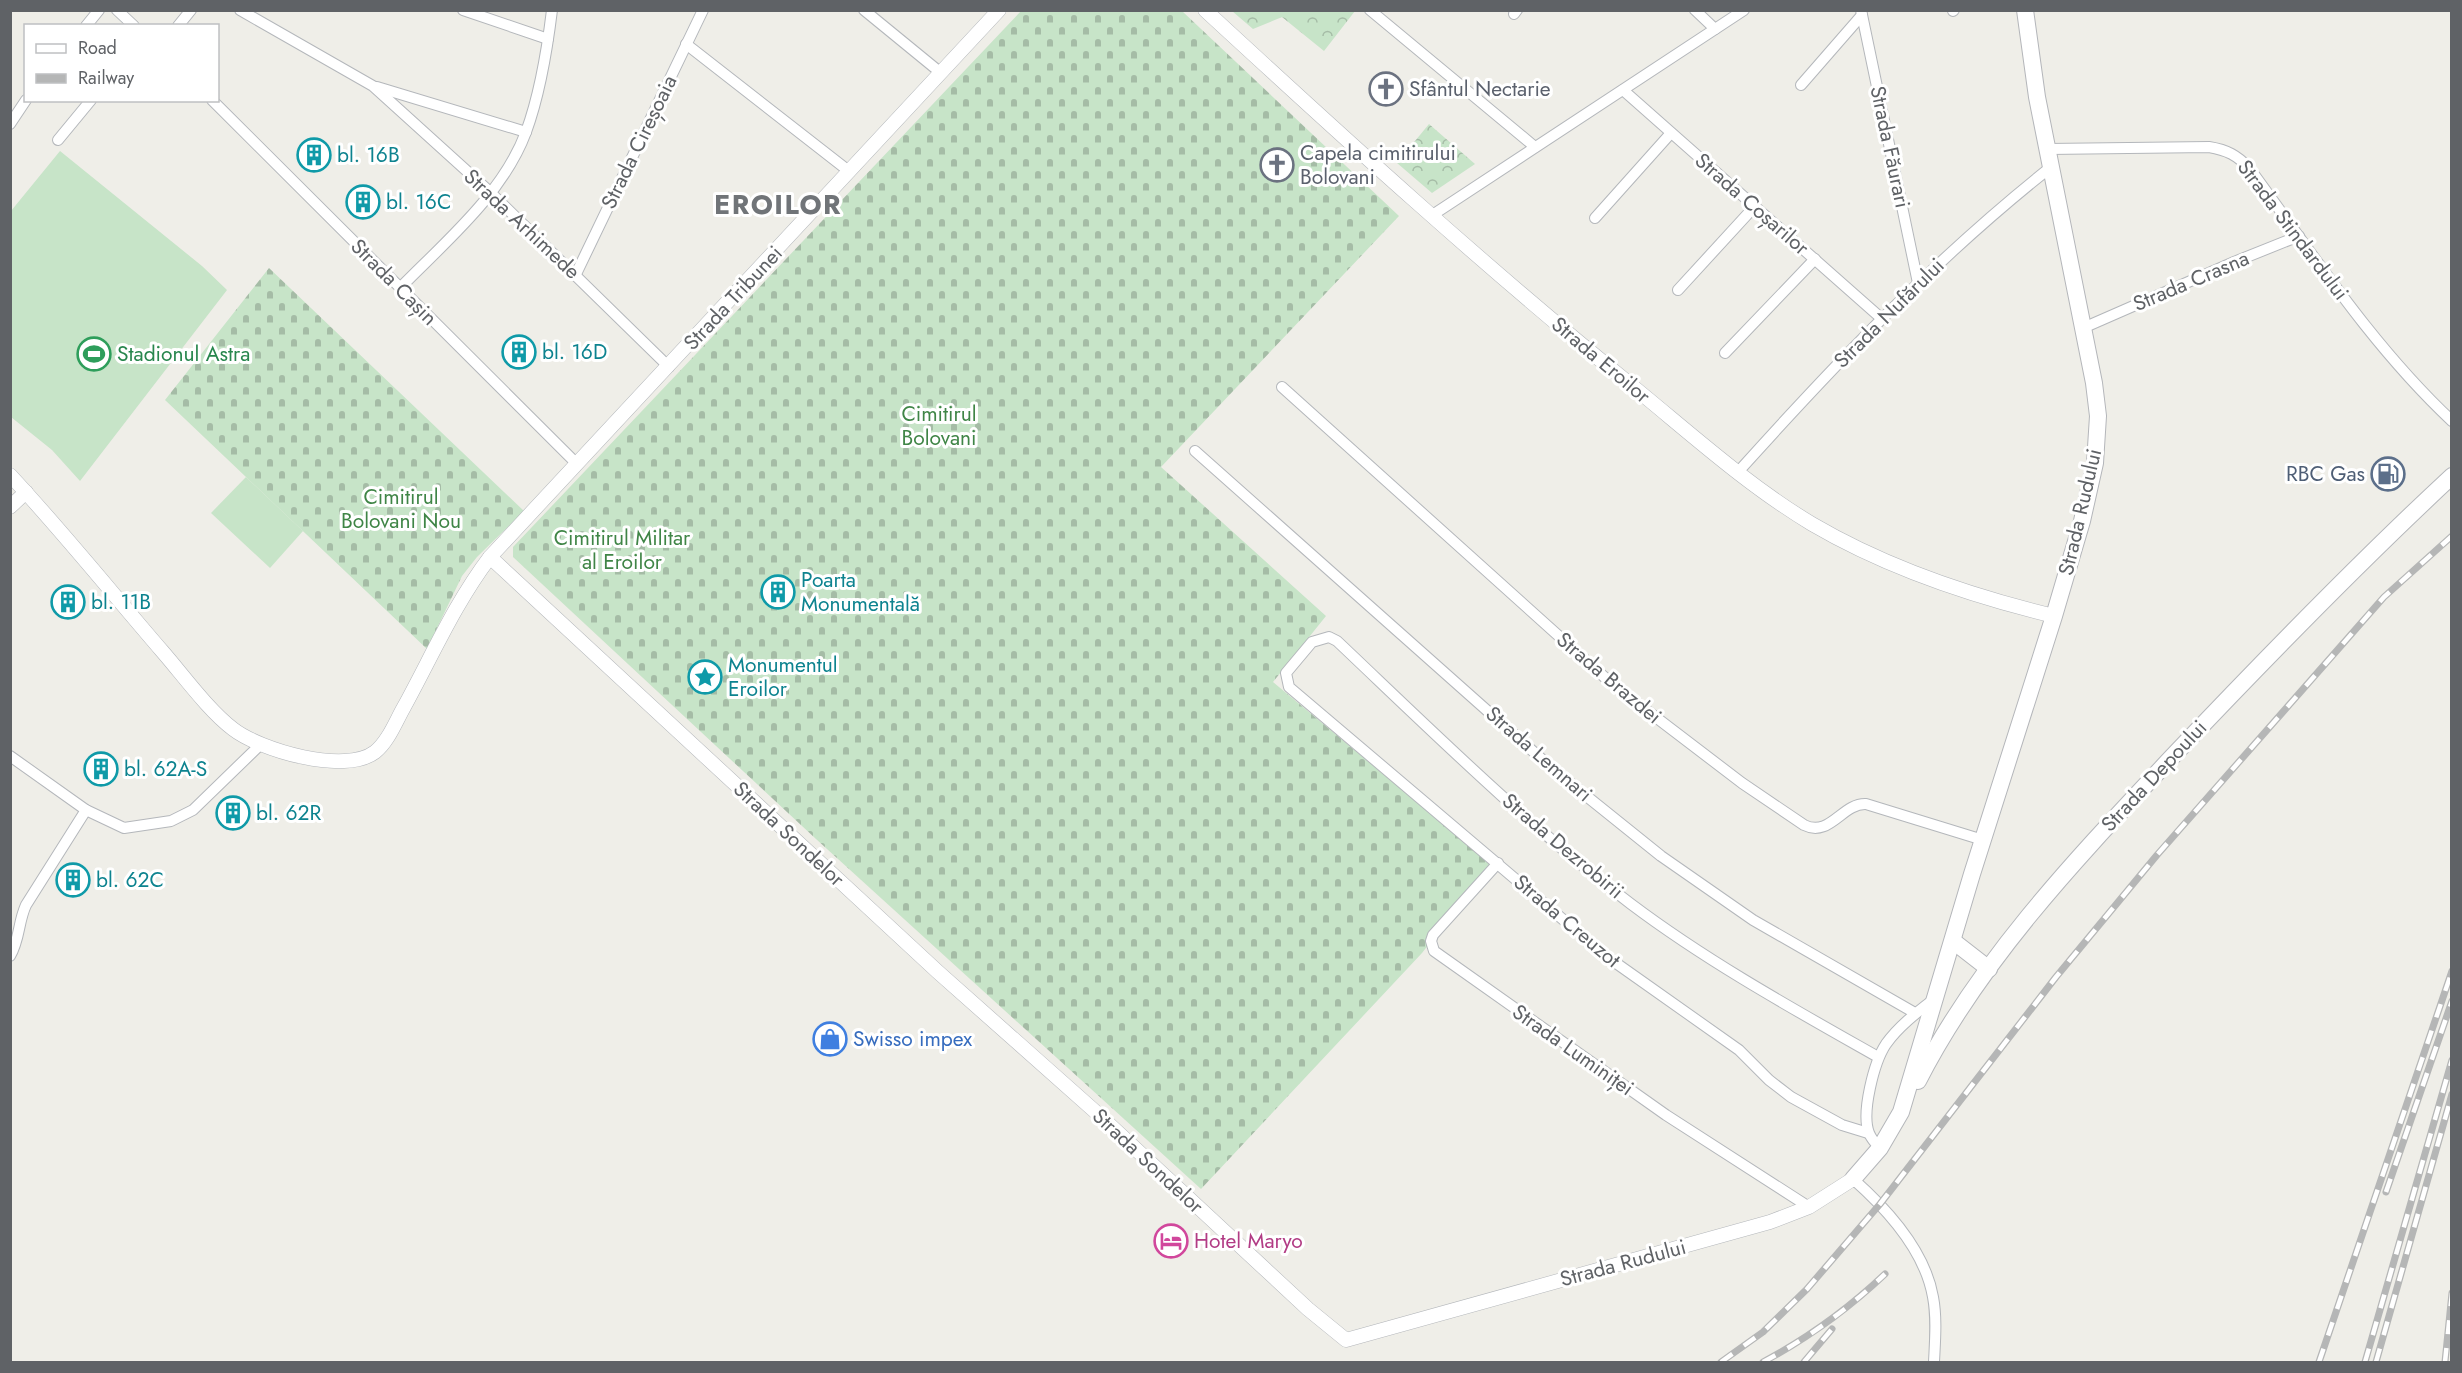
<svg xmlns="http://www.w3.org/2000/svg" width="2462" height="1373" font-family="Jost,sans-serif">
<defs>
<pattern id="forest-crowns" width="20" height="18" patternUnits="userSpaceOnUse" patternTransform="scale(1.5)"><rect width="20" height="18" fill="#c7e4c8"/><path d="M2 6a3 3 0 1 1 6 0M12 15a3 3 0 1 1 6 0" fill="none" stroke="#a5bca6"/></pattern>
<pattern id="cemetery-stones" width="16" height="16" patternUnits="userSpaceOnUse" patternTransform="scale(1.5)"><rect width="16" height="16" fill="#c7e4c8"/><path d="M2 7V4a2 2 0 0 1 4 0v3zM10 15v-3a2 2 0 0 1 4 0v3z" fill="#a5bca6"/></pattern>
</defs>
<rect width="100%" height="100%" fill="#efeee8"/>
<g fill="url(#forest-crowns)">
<polygon points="1232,11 1355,11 1324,51 1282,17 1253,29"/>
<polygon points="1429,124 1475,164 1432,193 1397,163"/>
</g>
<g fill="url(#cemetery-stones)">
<polygon points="1021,11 1182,11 1399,216 1161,467 1326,616 1273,682 1491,864 1422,953 1201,1189 816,839 513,557 513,547"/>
<polygon points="269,268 524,511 477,557 462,576 427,649 165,400"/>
</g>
<g fill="#c7e4c8">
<polygon points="60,151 202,266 227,290 80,481 52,450 11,417 11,211"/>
<polygon points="246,477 303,531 270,568 211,513"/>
</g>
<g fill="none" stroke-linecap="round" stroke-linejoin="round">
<defs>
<g id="minor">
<polyline points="117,10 134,26"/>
<polyline points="240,10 373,86 490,192 669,367"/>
<polyline points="463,10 548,39"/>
<polyline points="864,10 941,73"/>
<polyline points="1370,10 1535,147"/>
<polyline points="1695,10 1715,29"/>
<polyline points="1861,10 1918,283"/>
<polyline points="1953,11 1954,10"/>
<polyline points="1514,14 1517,10"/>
<polyline points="86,26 99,10"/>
<polyline points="178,26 191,10"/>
<polyline points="686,44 850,172"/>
<polyline points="1801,85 1862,15"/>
<polyline points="377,87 526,132"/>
<polyline points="1623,90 1881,318"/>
<polyline points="212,100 577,464"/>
<polyline points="10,124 26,100"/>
<polyline points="58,140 91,100"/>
<path d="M2048,149L2209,147C2227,150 2237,155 2250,169C2314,256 2373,347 2452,421"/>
<polyline points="1431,216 1744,10"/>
<polyline points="1595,218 1671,133"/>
<polyline points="576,274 703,10"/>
<path d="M400,288C445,242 503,194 526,132C540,94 547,51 552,10"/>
<polyline points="1678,290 1755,206"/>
<polyline points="2083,328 2234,262 2299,236"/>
<polyline points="1725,353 1815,259"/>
<path d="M1282,387L1611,683L1742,783L1804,825C1830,838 1842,803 1866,804L1983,840"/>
<polyline points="1195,451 1554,770 1661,856 1753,920 1915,1013"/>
<path d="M1738,472C1836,363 1936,258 2051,167"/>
<polyline points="10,756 86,810 124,828 171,821 193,810 261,744"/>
<polyline points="1498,863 1433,935 1431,941 1434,951 1666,1115 1809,1207"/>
<path d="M10,956C20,939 18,922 26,905L86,810"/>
<path d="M1868,1133L1842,1125L1791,1097L1769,1080L1739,1050L1606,956L1289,687L1286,673L1312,642L1329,637L1337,641C1432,731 1527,825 1631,904C1708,962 1795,1010 1878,1057"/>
<path d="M1880,1148C1876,1144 1871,1138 1869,1133C1861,1113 1874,1062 1886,1044C1898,1027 1916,1013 1933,1000"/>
<path d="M1853,1179C1887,1209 1925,1251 1933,1297C1937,1318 1935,1341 1934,1362"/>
</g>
<g id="tertiary">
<path d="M1205,10C1345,139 1484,266 1631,385C1690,433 1747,485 1812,524C1887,568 1971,596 2054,616"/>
<path d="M10,475C63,532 112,593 162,651C183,675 208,710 233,729C260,750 345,775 375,752C388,742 396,721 404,707C432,656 455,603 490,557L999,10"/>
<polyline points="10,507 26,492"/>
<polyline points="490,557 938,972 1098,1114 1308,1309 1346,1340 1770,1222 1809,1207 1853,1179"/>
</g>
<g id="secondary">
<polyline points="1953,941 1989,969"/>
<path d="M1918,1081C1981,958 2079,856 2172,757C2263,661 2355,566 2452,476"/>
<polyline points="1853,1179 1880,1148 1901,1112 1972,874 2054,616 2082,521 2095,463 2098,416 2094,383 2037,97 2025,10"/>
</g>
</defs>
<use href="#minor" stroke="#b4b7bb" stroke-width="12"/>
<use href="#tertiary" stroke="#b4b7bb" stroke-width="15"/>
<use href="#secondary" stroke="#b4b6ba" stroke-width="18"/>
<use href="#minor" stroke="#fff" stroke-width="10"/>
<use href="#tertiary" stroke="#fff" stroke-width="14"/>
<use href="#secondary" stroke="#fff" stroke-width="16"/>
<defs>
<g id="rail">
<polyline points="2386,1192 2452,1001"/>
<polyline points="1721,1362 1763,1332 1807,1289 1880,1204 2056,977 2157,855 2384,597 2452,536"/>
<path d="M1763,1362C1808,1338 1847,1310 1885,1274"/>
<polyline points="1804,1362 1832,1329"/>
<polyline points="2319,1362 2452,971"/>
<polyline points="2365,1362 2452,1060"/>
<polyline points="2376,1362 2452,1094"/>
<polyline points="2445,1362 2452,1293"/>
</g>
</defs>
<use href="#rail" stroke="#b5b6b6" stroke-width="7"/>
<use href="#rail" stroke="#fff" stroke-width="4.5" stroke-dasharray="14" stroke-linecap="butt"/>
</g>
<defs>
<symbol id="church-ring" viewBox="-11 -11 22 22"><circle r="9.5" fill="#fff" stroke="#6b7280" stroke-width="1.5"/><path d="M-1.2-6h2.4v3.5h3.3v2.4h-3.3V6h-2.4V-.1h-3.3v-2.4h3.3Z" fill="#6b7280"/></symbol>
<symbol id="building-ring" viewBox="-11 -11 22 22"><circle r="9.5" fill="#fff" stroke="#0f9aa8" stroke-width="1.5"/><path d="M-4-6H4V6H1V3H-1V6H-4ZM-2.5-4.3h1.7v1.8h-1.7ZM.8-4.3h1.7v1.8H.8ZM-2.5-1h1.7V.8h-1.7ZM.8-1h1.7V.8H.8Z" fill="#0f9aa8"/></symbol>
<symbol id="stadium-ring" viewBox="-11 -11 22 22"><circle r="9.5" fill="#fff" stroke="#2e9e5b" stroke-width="1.5"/><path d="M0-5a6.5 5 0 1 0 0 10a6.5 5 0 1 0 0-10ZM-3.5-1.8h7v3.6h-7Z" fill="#2e9e5b"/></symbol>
<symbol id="fuel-ring" viewBox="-11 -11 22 22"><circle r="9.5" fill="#fff" stroke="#5c6f8a" stroke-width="1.5"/><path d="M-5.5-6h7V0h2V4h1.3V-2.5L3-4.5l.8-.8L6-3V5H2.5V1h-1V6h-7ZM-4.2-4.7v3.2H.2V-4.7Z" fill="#5c6f8a"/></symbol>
<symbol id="sight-ring" viewBox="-11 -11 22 22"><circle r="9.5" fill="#fff" stroke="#0f9aa8" stroke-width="1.5"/><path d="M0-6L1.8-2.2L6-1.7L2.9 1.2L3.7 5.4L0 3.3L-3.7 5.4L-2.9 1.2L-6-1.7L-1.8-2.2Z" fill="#0f9aa8"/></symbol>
<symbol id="shop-ring" viewBox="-11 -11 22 22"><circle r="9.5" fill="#fff" stroke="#3f7fe0" stroke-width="1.5"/><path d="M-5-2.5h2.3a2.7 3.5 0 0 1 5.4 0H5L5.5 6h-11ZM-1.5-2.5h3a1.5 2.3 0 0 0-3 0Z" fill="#3f7fe0"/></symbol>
<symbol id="hotel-ring" viewBox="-11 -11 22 22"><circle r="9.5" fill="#fff" stroke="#d1479c" stroke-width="1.5"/><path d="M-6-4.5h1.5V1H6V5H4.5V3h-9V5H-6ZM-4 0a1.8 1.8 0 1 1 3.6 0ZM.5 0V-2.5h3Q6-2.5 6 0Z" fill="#d1479c"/></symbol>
</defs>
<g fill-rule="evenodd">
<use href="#church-ring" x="1367" y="70" width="38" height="38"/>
<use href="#building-ring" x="295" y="136" width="38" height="38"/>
<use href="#church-ring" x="1258" y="146" width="38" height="38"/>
<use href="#building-ring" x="344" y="183" width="38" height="38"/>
<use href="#building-ring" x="500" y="333" width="38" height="38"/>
<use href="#stadium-ring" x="75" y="335" width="38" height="38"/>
<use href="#fuel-ring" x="2369" y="455" width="38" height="38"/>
<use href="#building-ring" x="759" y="573" width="38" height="38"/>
<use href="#building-ring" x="49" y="583" width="38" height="38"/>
<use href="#sight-ring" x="686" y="658" width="38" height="38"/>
<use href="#building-ring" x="82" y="750" width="38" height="38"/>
<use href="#building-ring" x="214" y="794" width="38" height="38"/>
<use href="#building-ring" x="54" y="861" width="38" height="38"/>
<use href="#shop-ring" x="811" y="1020" width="38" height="38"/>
<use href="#hotel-ring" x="1152" y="1222" width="38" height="38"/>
</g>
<g text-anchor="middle" stroke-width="6" stroke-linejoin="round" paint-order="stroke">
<g font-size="21" fill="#5b616d" stroke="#fff" text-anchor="start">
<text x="1409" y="96">Sfântul Nectarie</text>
<text x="1300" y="160">Capela cimitirului<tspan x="1300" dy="24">Bolovani</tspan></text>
</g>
<g font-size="21" fill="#5f6266" stroke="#fff">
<text transform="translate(639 142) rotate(-64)" y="7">Strada Cireșoaia</text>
<text transform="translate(1890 147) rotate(78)" y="7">Strada Făurari</text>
<text transform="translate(1752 204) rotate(41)" y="7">Strada Coșarilor</text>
<text transform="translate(522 224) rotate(43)" y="7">Strada Arhimede</text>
<text transform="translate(2293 230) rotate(53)" y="7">Strada Stindardului</text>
<text transform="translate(2191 281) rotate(-23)" y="7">Strada Crasna</text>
<text transform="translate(394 282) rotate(45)" y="7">Strada Cașin</text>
<text transform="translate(733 298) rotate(-47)" y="7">Strada Tribunei</text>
<text transform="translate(1889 313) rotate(-45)" y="7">Strada Nufărului</text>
<text transform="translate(1601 360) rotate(40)" y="7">Strada Eroilor</text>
<text transform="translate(2080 512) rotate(-77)" y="7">Strada Rudului</text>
<text transform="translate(1609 678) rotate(40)" y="7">Strada Brazdei</text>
<text transform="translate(1539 754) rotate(41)" y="7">Strada Lemnari</text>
<text transform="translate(2154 776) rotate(-47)" y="7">Strada Depoului</text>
<text transform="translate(789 834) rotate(43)" y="7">Strada Sondelor</text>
<text transform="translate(1563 846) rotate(40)" y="7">Strada Dezrobirii</text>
<text transform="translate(1567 921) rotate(40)" y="7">Strada Creuzot</text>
<text transform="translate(1573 1050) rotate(35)" y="7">Strada Luminiței</text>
<text transform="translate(1148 1161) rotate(43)" y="7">Strada Sondelor</text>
<text transform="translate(1623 1263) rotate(-15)" y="7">Strada Rudului</text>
</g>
<g font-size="21" fill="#0d838f" stroke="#fff" text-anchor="start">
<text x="337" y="162">bl. 16B</text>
<text x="386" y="209">bl. 16C</text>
<text x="542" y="359">bl. 16D</text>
<text x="801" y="587">Poarta<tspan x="801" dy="24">Monumentală</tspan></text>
<text x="91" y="609">bl. 11B</text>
<text x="728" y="672">Monumentul<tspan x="728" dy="24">Eroilor</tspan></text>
<text x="124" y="776">bl. 62A-S</text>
<text x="256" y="820">bl. 62R</text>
<text x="96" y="887">bl. 62C</text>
</g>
<g font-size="21" fill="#27864d" stroke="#fff" text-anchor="start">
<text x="117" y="361">Stadionul Astra</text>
</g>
<g font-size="21" fill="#3f8546" stroke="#fff">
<text x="939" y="421">Cimitirul<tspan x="939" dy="24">Bolovani</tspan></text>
<text x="401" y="504">Cimitirul<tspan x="401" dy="24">Bolovani Nou</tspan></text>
<text x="622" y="545">Cimitirul Militar<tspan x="622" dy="24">al Eroilor</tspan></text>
</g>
<g font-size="21" fill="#4e5e75" stroke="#fff" text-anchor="end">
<text x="2365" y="481">RBC Gas</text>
</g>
<g font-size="21" fill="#366cbe" stroke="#fff" text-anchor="start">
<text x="853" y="1046">Swisso impex</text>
</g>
<g font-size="21" fill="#b23c85" stroke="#fff" text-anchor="start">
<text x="1194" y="1248">Hotel Maryo</text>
</g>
<g font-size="27" font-weight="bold" letter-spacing="1.5" fill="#707478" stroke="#fff">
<text x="778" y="214">EROILOR</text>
</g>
</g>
<rect width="2462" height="1373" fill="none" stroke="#5f6266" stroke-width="24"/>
<rect x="24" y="24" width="195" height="78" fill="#ffffff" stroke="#bfc0c2" stroke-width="1.5"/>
<rect x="36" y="44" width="30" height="9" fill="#ffffff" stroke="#bfc0c2" stroke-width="1.5"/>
<text x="78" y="54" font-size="18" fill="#5f6266">Road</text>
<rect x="36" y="74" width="30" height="9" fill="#b5b6b6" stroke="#bfc0c2" stroke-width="1.5"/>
<text x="78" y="84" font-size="18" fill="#5f6266">Railway</text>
</svg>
